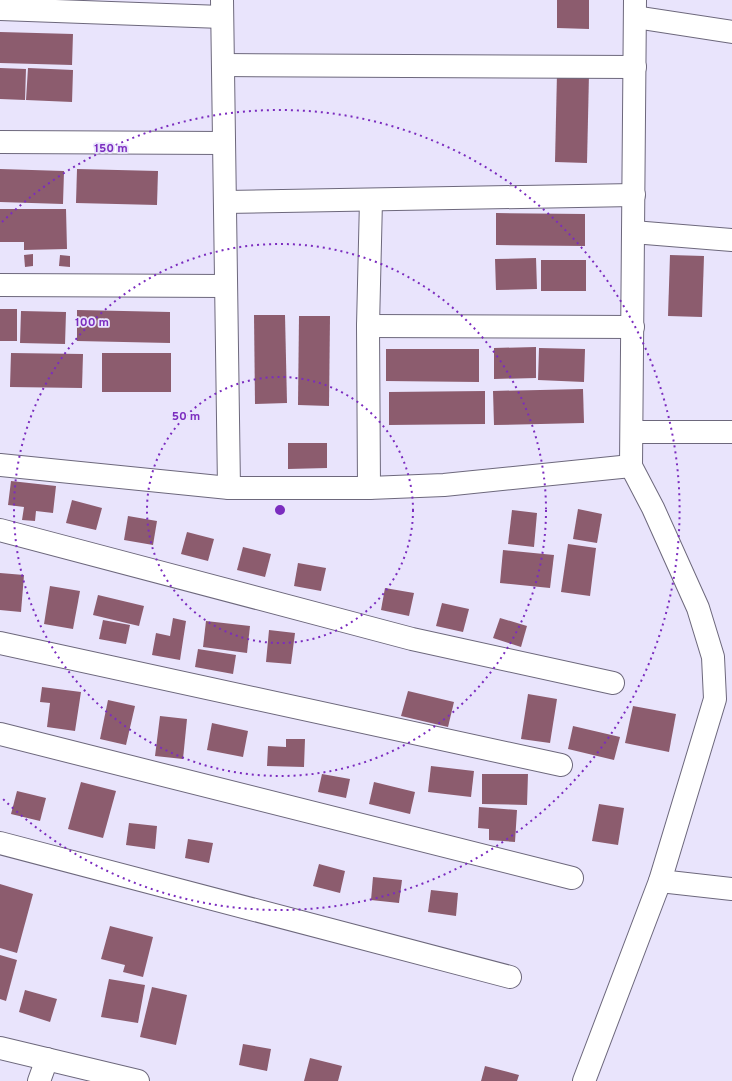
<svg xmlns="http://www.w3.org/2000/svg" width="732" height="1081" font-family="Overpass,sans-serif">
<rect width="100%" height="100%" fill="#e9e4fc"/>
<g fill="#8c5c6e">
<polygon points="557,0 589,0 589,29 557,28"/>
<polygon points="0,32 73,34 72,65 0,63"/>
<polygon points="0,68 26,69 25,100 0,99"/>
<polygon points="28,68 73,70 72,102 26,100"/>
<polygon points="557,73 589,74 587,163 555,162"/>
<polygon points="0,169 64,171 63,204 0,202"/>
<polygon points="77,169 158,171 157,205 76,203"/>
<polygon points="0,209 66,209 67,249 24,250 24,242 0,242"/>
<polygon points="496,213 585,214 585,246 496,245"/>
<polygon points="33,254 33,266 25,267 24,255"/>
<polygon points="60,255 70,256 70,267 59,266"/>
<polygon points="670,255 704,256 702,317 668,316"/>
<polygon points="536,258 537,289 496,290 495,259"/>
<rect x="541" y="260" width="45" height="31"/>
<rect x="0" y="309" width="17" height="32"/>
<polygon points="77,310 170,312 170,343 77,341"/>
<polygon points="21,311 66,312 65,344 20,343"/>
<polygon points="254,315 285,315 287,403 255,404"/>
<polygon points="299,316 330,316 329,406 298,405"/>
<polygon points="536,347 536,378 494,379 494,348"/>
<polygon points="539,348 585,349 584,382 538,380"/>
<polygon points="386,349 479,349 479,382 386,381"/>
<polygon points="11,353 83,354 82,388 10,387"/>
<rect x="102" y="353" width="69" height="39"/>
<polygon points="583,389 584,423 494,425 493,391"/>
<polygon points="485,391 485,424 389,425 389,392"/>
<polygon points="288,443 327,443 327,468 288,469"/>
<polygon points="11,481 56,486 53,513 36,511 35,521 22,520 24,507 8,505"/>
<polygon points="72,500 102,508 96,530 66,523"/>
<polygon points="578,509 602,514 597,543 573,539"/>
<polygon points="512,510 537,513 534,547 508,544"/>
<polygon points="128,516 157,521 153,545 124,540"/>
<polygon points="187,532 214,539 208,561 181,554"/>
<polygon points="568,544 596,548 590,596 561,592"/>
<polygon points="243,547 271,554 265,577 237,570"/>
<polygon points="503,550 554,555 550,588 500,583"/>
<polygon points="298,563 326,568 321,591 294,586"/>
<polygon points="0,573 24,575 21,612 0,610"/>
<polygon points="50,586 80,591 73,629 44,624"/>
<polygon points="385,588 414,593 409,616 381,610"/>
<polygon points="98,595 144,606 139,626 93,615"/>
<polygon points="442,603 469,609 463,632 436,626"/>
<polygon points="173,618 186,621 180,660 152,655 156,633 170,636"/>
<polygon points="500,618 527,626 521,647 493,638"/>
<polygon points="103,620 130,625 126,644 99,639"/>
<polygon points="206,621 250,626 247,653 203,647"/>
<polygon points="269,630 295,633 291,664 266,662"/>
<polygon points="198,649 236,655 233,674 195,667"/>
<polygon points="42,687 81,692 75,731 47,727 50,703 40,702"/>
<polygon points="408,691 454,702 448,727 401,716"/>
<polygon points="528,694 557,699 550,743 521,739"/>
<polygon points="108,700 135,706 126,745 100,739"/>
<polygon points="633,706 676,714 669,752 625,743"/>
<polygon points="160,716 187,719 183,759 155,756"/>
<polygon points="212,723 248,731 243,757 207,750"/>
<polygon points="573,726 620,737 614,760 568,749"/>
<polygon points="286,739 305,739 304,767 267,766 268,746 286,747"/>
<polygon points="431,766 474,771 471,797 428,792"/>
<polygon points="322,774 350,779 346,798 318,792"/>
<polygon points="482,774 528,774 527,805 482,804"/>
<polygon points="81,782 116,791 103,838 68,829"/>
<polygon points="374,782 415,792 410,814 369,804"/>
<polygon points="17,791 46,798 40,821 11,814"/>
<polygon points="599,804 624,808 618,845 592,841"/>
<polygon points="479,807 517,810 515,842 489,840 489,829 478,828"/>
<polygon points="129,823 157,826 155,849 126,845"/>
<polygon points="188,839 213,843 209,863 185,858"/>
<polygon points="319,864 345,871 340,893 313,886"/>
<polygon points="373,877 402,880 399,903 371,900"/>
<polygon points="0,884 33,894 17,953 0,948"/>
<polygon points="431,890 458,893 456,916 428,912"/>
<polygon points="110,926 153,937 143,977 123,972 125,965 101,959"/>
<polygon points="0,955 17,960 6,1001 0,999"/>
<polygon points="109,979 145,985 138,1023 101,1017"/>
<polygon points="152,987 187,995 176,1045 140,1037"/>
<polygon points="25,990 57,999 50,1022 19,1012"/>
<polygon points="243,1044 271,1049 267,1071 239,1065"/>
<polygon points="310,1058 342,1066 338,1081 304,1081"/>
<polygon points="485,1066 519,1075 517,1081 481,1081"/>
</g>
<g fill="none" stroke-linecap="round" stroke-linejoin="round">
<defs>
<g id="minor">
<polyline points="222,0 229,488"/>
<polyline points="0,9 222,17"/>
<polyline points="635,17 732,32"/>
<polyline points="223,65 635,67"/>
<polyline points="0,142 224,143"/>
<polyline points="225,202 634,195"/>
<polyline points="633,232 732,240"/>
<polyline points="0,285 226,286"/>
<polyline points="368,326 633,327"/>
<polyline points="632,432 732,432"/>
<polyline points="0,465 229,488 369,488 444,485 631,466"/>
<polyline points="369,488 368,326 371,200"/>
<polyline points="0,530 412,639 613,683"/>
<polyline points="0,643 561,765"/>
<polyline points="0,734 572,878"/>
<polyline points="0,843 510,977"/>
<polyline points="660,881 732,889"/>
<polyline points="0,1048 138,1081"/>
<polyline points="39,1081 47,1059"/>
<polyline points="584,1081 660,881 715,699 713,657 698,608 653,508 631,466 635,0"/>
</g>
</defs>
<use href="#minor" stroke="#6d687c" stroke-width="24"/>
<use href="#minor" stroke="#fff" stroke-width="22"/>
</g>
<g fill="none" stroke="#7b2cbf" stroke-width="2" stroke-dasharray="2 4">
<circle cx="280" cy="510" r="133"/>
<circle cx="280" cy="510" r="266"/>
<path d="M2 222A400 400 0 1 1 2 798"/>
</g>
<circle cx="280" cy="510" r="6" fill="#7b2cbf" stroke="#e9e4fc" stroke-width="2"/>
<g font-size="12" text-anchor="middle" font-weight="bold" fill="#7b2cbf" stroke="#e9e4fc" stroke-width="3.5" stroke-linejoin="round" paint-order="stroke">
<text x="111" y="152">150 m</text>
<text x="92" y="326">100 m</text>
<text x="186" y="420">50 m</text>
</g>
</svg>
